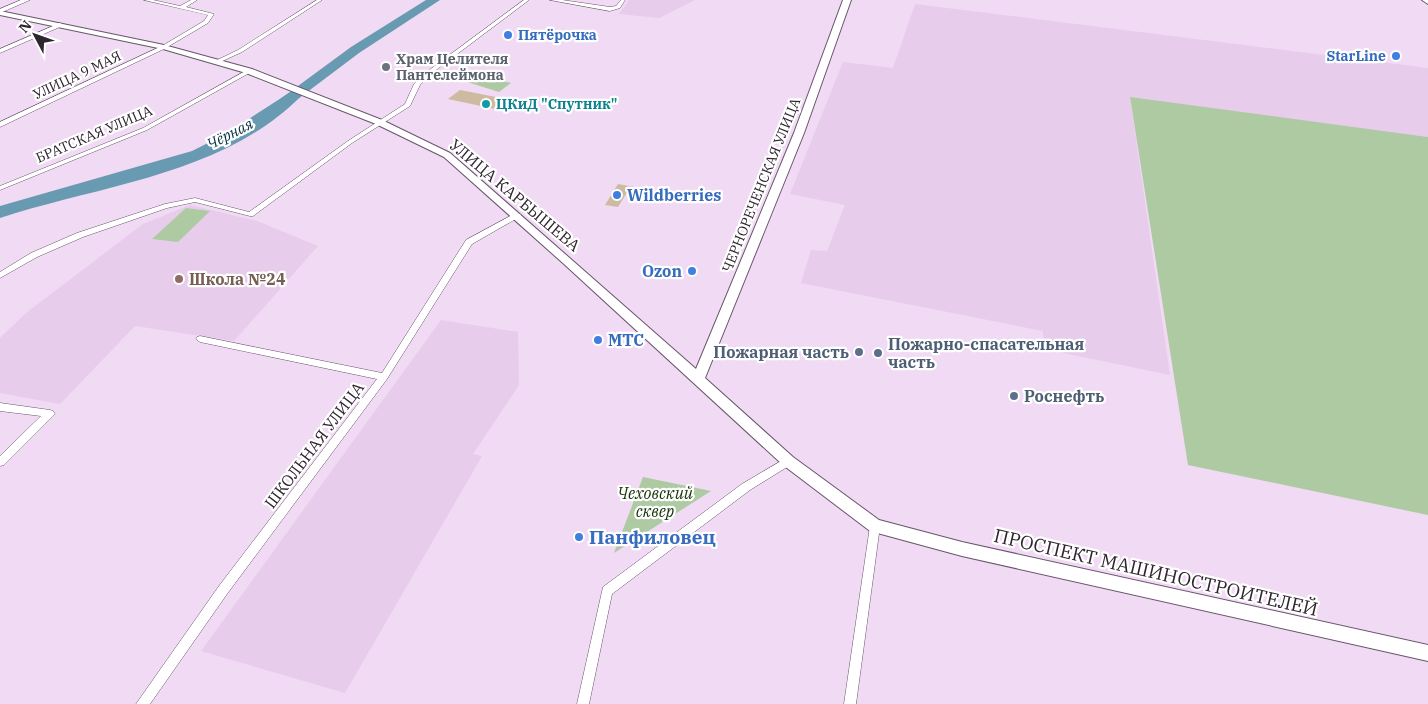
<svg xmlns="http://www.w3.org/2000/svg" width="1428" height="704" font-family="'IBM Plex Serif',serif">
<rect width="100%" height="100%" fill="#f1daf3"/>
<g fill="#e8cceb">
<polygon points="629,0 695,0 659,18 619,14"/>
<polygon points="915,4 1428,68 1428,137 1130,98 1170,375 1044,349 1043,331 801,283 811,250 827,251 845,205 790,194 843,62 893,68"/>
<polygon points="190,205 257,221 318,246 234,341 135,326 60,404 0,393 0,338 26,313 143,224"/>
<polygon points="441,320 518,332 519,385 473,454 482,456 345,693 201,651"/>
</g>
<g fill="#aecaa2">
<polygon points="471,74 511,83 499,92 461,80"/>
<polygon points="1130,97 1428,137 1428,515 1188,465"/>
<polygon points="186,208 210,211 178,242 152,239"/>
<polygon points="643,477 711,491 614,553"/>
</g>
<path fill="#689ab2" d="M289,93L300,97C222,175 101,185 0,218V206L192,151L224,135Z"/>
<g fill="none" stroke-linecap="round" stroke-linejoin="round">
<polygon fill="#689ab2" fill-rule="evenodd" points="426,0 440,0 359,53 278,114 268,114 266,111 268,108 351,47"/>
</g>
<g fill="#cdbaa0">
<polygon points="460,90 506,99 495,109 448,99"/>
<polygon points="618,184 640,188 635,196 626,194 618,207 605,205"/>
</g>
<g fill="none" stroke-linecap="round" stroke-linejoin="round">
<defs>
<g id="minor">
<polygon points="144,0 153,0 180,6 191,0 197,0 186,7 214,14 208,23 164,49 162,48 162,46 204,21 208,15"/>
<polygon points="317,0 322,0 242,52 218,63 213,62 238,50"/>
<polygon points="524,0 529,0 428,76 420,85 410,106 352,143 253,216 250,216 195,202 167,208 83,237 37,257 0,278 0,272 31,253 77,233 165,204 195,198 249,212 348,141 405,104 414,84 424,74"/>
<polygon points="550,0 562,0 610,7 616,6 621,0 625,0 620,8 610,11"/>
<polygon points="60,23 63,25 62,26 0,53 0,49"/>
<polygon points="249,69 252,71 251,72 147,130 0,190 0,186 143,128"/>
<polygon points="514,214 520,214 521,216 472,244 387,379 227,594 150,704 136,704 219,586 377,379 200,342 196,339 197,337 200,336 382,373 466,240"/>
<polygon points="0,403 50,410 53,411 55,414 4,465 0,466 0,456 41,416 0,411"/>
<polygon points="788,457 792,458 793,461 792,464 750,490 612,594 589,704 577,704 603,587 742,484"/>
<polygon points="875,521 879,523 880,526 856,704 844,704 870,526 871,523"/>
</g>
<g id="tertiary">
<polygon points="21,0 30,0 0,13 0,9"/>
<polygon points="164,45 167,47 166,48 0,127 0,122"/>
</g>
<g id="secondary">
<polygon points="843,0 851,0 804,133 705,378 793,457 879,520 962,542 1428,645 1428,661 962,556 870,531 783,465 564,264 444,157 376,124 246,73 163,49 0,15 0,11 164,45 252,69 382,120 450,153 696,369 794,133"/>
<polygon points="1422,0 1428,0 1428,4"/>
</g>
</defs>
<use href="#minor" stroke="#68556b" stroke-width="1"/>
<use href="#tertiary" stroke="#68556b" stroke-width="1"/>
<use href="#secondary" stroke="#68556b" stroke-width="2"/>
<use href="#minor" fill="#fff" fill-rule="evenodd"/>
<use href="#tertiary" fill="#fff" fill-rule="evenodd"/>
<use href="#secondary" fill="#fff" fill-rule="evenodd"/>
</g>
<g fill="#3f7fe0" stroke="#fff" stroke-width="2">
<circle cx="508" cy="35" r="5"/>
<circle cx="1396" cy="56" r="5"/>
<circle cx="617" cy="195" r="5"/>
<circle cx="692" cy="271" r="5"/>
<circle cx="598" cy="340" r="5"/>
<circle cx="579" cy="537" r="5"/>
</g>
<circle fill="#6b7280" stroke="#fff" stroke-width="2" cx="386" cy="67" r="5"/>
<circle fill="#0f9aa8" stroke="#fff" stroke-width="2" cx="486" cy="104" r="5"/>
<circle fill="#8d6e63" stroke="#fff" stroke-width="2" cx="179" cy="279" r="5"/>
<g fill="#5c6f8a" stroke="#fff" stroke-width="2">
<circle cx="859" cy="352" r="5"/>
<circle cx="878" cy="353" r="5"/>
<circle cx="1014" cy="396" r="5"/>
</g>
<g text-anchor="middle" stroke-width="4.5" stroke-linejoin="round" paint-order="stroke">
<g font-size="14" font-weight="bold" fill="#366cbe" stroke="#fff" text-anchor="start">
<text x="518" y="40">Пятёрочка</text>
<text x="1386" y="61" text-anchor="end">StarLine</text>
</g>
<g font-size="14" font-weight="bold" fill="#5b616d" stroke="#fff" text-anchor="start">
<text x="396" y="64">Храм Целителя<tspan x="396" dy="16">Пантелеймона</tspan></text>
</g>
<g font-size="14" fill="#2e252e" stroke="#fff">
<text transform="translate(77 75) rotate(-25)" y="5">УЛИЦА 9 МАЯ</text>
<text transform="translate(94 134) rotate(-23)" y="5">БРАТСКАЯ УЛИЦА</text>
<text transform="translate(761 185) rotate(-68)" y="5">ЧЕРНОРЕЧЕНСКАЯ УЛИЦА</text>
</g>
<g font-size="14" font-weight="bold" fill="#0d838f" stroke="#fff" text-anchor="start">
<text x="496" y="109">ЦКиД "Спутник"</text>
</g>
<g font-size="15" font-style="italic" fill="#063446" stroke="#fff">
<text transform="translate(230 134) rotate(-27)" y="5">Чёрная</text>
</g>
<g font-size="16" fill="#2e252e" stroke="#fff">
<text transform="translate(515 195) rotate(40)" y="6">УЛИЦА КАРБЫШЕВА</text>
<text transform="translate(314 445) rotate(-53)" y="6">ШКОЛЬНАЯ УЛИЦА</text>
</g>
<g font-size="16" font-weight="bold" fill="#366cbe" stroke="#fff" text-anchor="start">
<text x="627" y="201">Wildberries</text>
<text x="682" y="277" text-anchor="end">Ozon</text>
<text x="608" y="346">МТС</text>
</g>
<g font-size="16" font-weight="bold" fill="#785e54" stroke="#fff" text-anchor="start">
<text x="189" y="285">Школа №24</text>
</g>
<g font-size="16" font-weight="bold" fill="#4e5e75" stroke="#fff" text-anchor="start">
<text x="888" y="350">Пожарно-спасательная<tspan x="888" dy="18">часть</tspan></text>
<text x="849" y="358" text-anchor="end">Пожарная часть</text>
<text x="1024" y="402">Роснефть</text>
</g>
<g font-size="16" font-style="italic" fill="#173106" stroke="#fff">
<text x="655" y="499">Чеховский<tspan x="655" dy="18">сквер</tspan></text>
</g>
<g font-size="19" font-weight="bold" fill="#366cbe" stroke="#fff" text-anchor="start">
<text x="589" y="544">Панфиловец</text>
</g>
<g font-size="19" fill="#2e252e" stroke="#fff">
<text transform="translate(1156 572) rotate(13)" y="7">ПРОСПЕКТ МАШИНОСТРОИТЕЛЕЙ</text>
</g>
</g>
<g transform="translate(35 35) rotate(311)" stroke="#ffffff" stroke-width="4" paint-order="stroke">
<path d="M0-4L9 19L0 12L-9 19Z" fill="#2e252e"/>
<text y="-8" font-size="14" font-weight="bold" text-anchor="middle" fill="#2e252e">N</text>
</g>
</svg>
